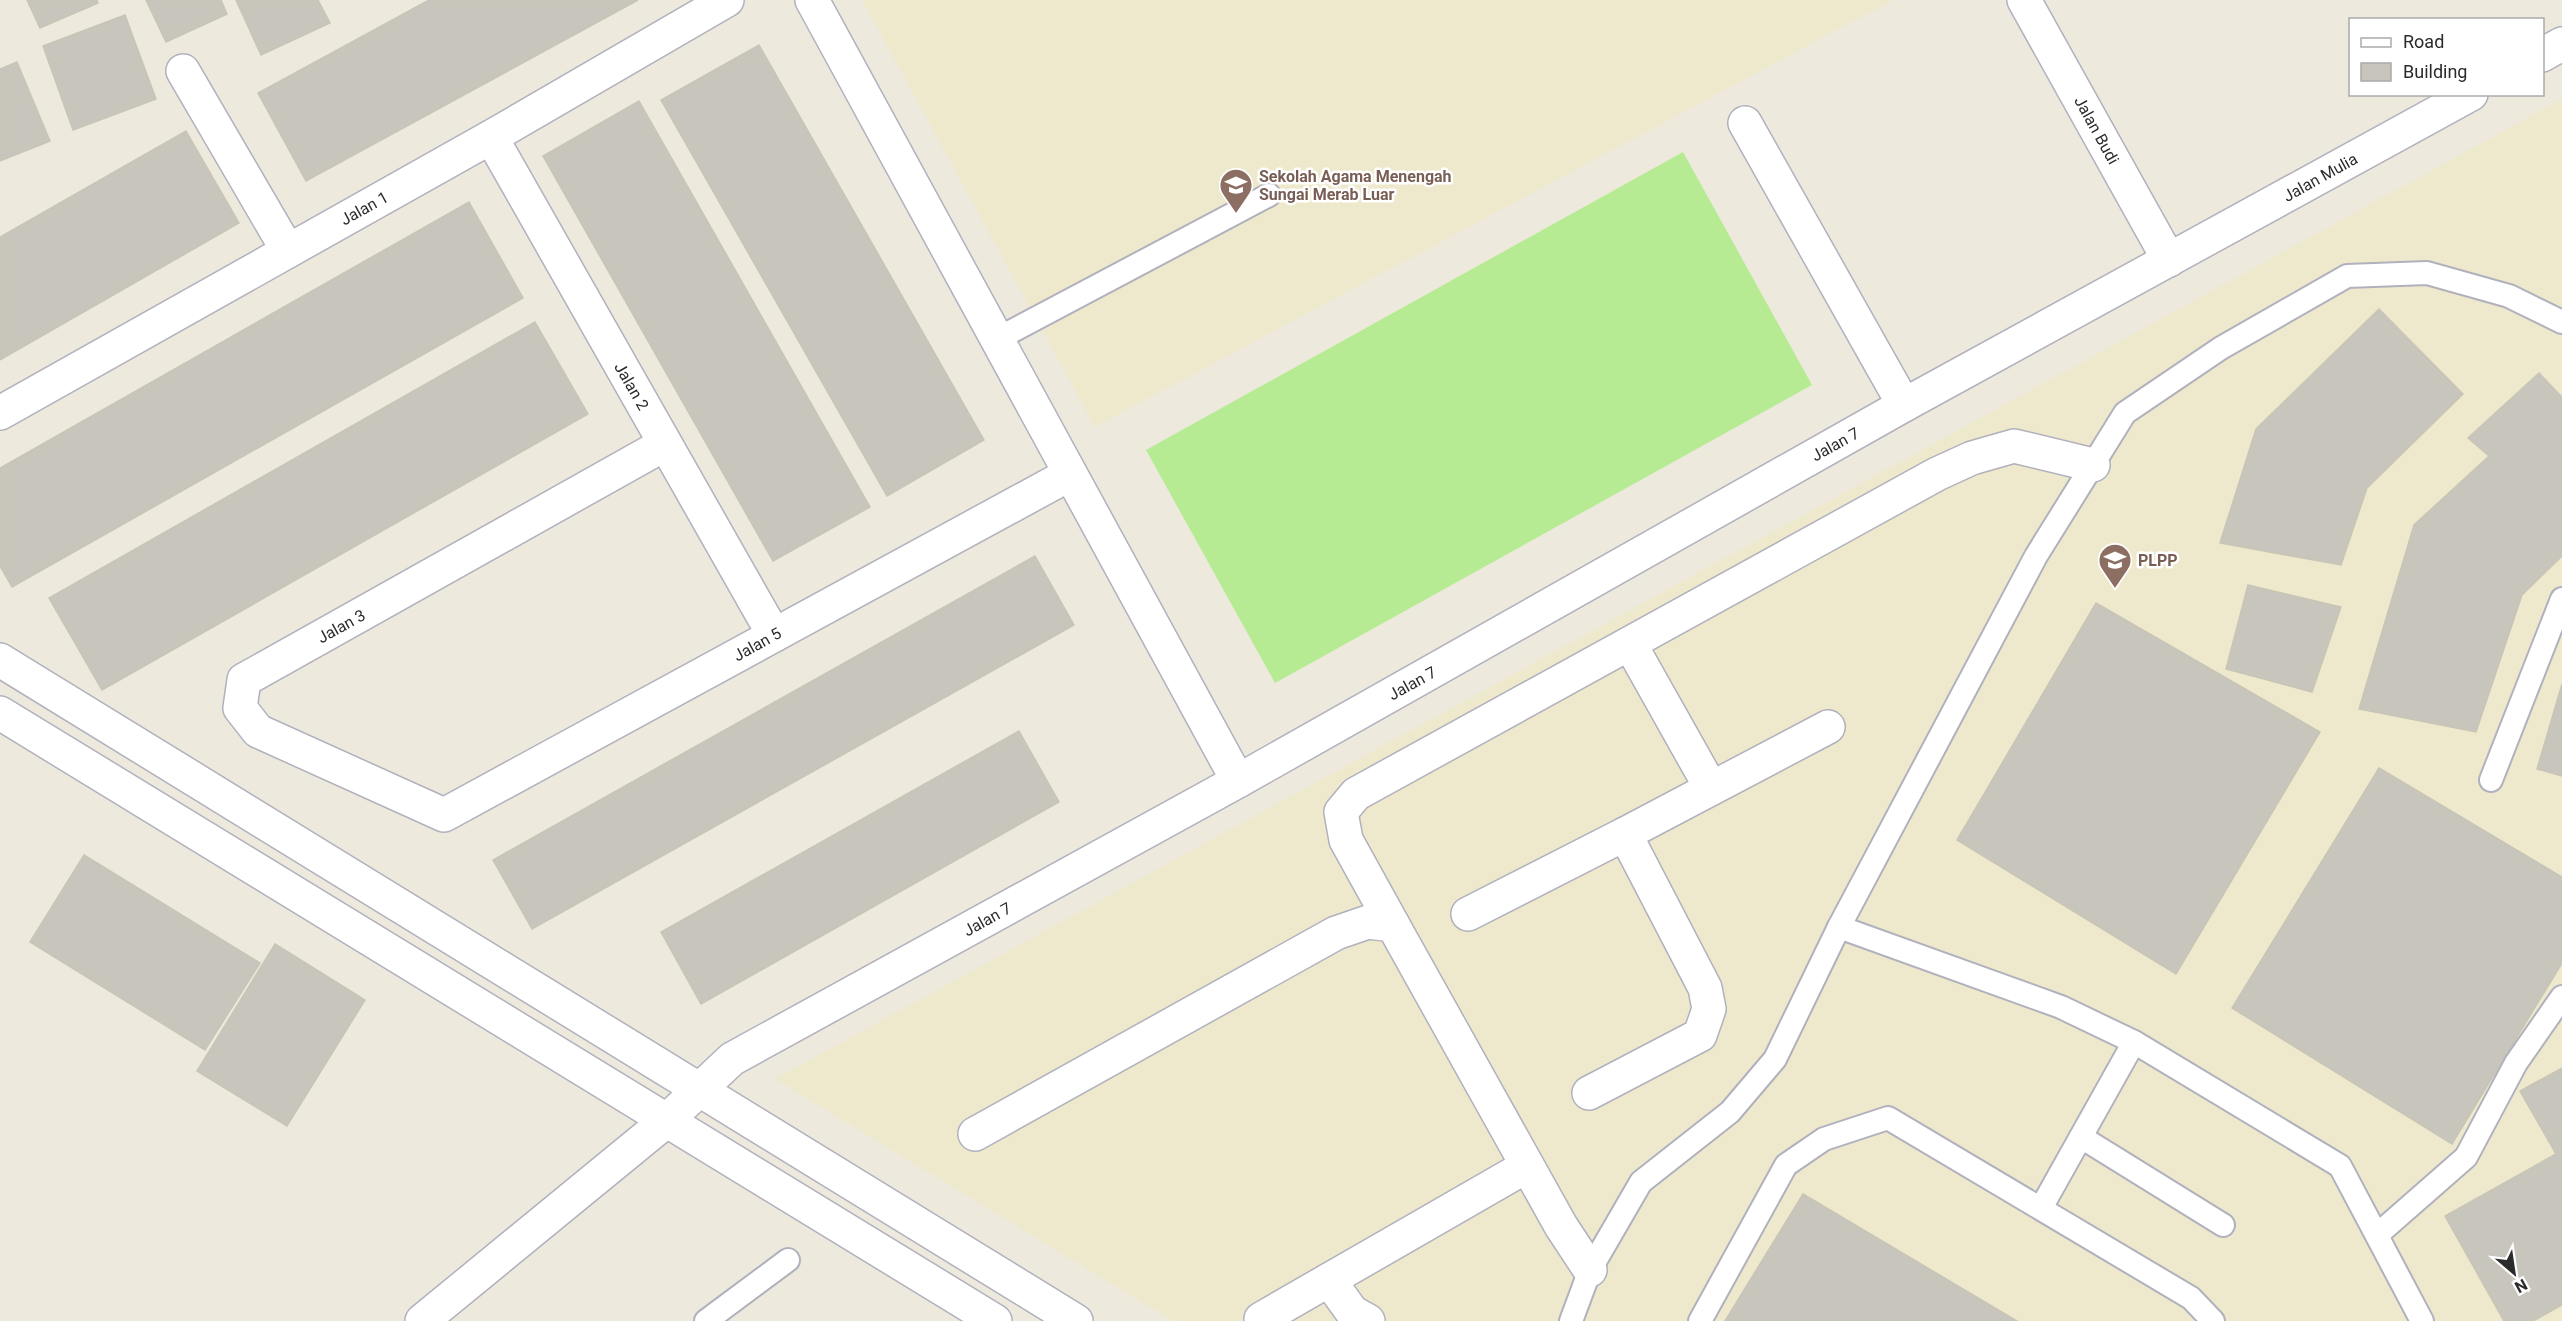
<svg xmlns="http://www.w3.org/2000/svg" width="2562" height="1321" font-family="Roboto,sans-serif">
<rect width="100%" height="100%" fill="#ede9dd"/>
<g fill="#eee9cc">
<polygon points="862,0 1893,0 1095,427"/>
<polygon points="2562,99 2562,1321 1173,1321 775,1079"/>
</g>
<polygon fill="#b6eb94" points="1683,152 1812,385 1275,683 1146,450"/>
<g fill="#c8c5bc" stroke="#c8c5b6" stroke-width="1.5">
<polygon points="27,0 97,0 98,3 40,28"/>
<polygon points="146,0 221,0 227,14 166,42"/>
<polygon points="236,0 318,0 330,23 261,55"/>
<polygon points="429,0 638,0 306,181 258,93"/>
<polygon points="125,15 156,99 73,130 43,46"/>
<polygon points="759,45 984,440 887,496 661,100"/>
<polygon points="17,62 50,141 0,161 0,69"/>
<polygon points="639,101 870,507 773,561 543,156"/>
<polygon points="186,131 239,223 0,360 0,237"/>
<polygon points="469,202 523,298 12,587 0,566 0,468"/>
<polygon points="2379,309 2463,394 2367,488 2341,565 2220,543 2256,429"/>
<polygon points="535,322 588,414 102,690 49,598"/>
<polygon points="2539,373 2562,397 2562,556 2522,595 2476,732 2359,709 2414,525 2489,456 2468,438"/>
<polygon points="1035,556 1074,625 532,929 493,860"/>
<polygon points="2248,585 2341,607 2312,692 2226,669"/>
<polygon points="2096,603 2320,732 2176,974 1957,840"/>
<polygon points="2562,684 2562,776 2537,769"/>
<polygon points="1019,731 1059,802 701,1004 661,932"/>
<polygon points="2379,768 2562,877 2562,963 2452,1144 2232,1008"/>
<polygon points="84,855 260,963 205,1050 30,942"/>
<polygon points="275,944 365,1000 287,1126 197,1071"/>
<polygon points="2562,1068 2562,1305 2533,1321 2504,1321 2445,1216 2556,1154 2520,1091"/>
<polygon points="1803,1194 2017,1321 1725,1321"/>
</g>
<g fill="none" stroke-linecap="round" stroke-linejoin="round">
<defs>
<g id="service">
<polyline points="997,339 1269,195"/>
<polyline points="2491,780 2562,599"/>
<polyline points="1839,927 2061,1007 2134,1042 2340,1166 2422,1321"/>
<polyline points="2081,1137 2223,1225"/>
<polyline points="2041,1208 2134,1042"/>
<polyline points="2377,1235 2466,1157 2516,1063 2562,997"/>
<polyline points="706,1321 788,1260"/>
<polyline points="1571,1321 1590,1270 1641,1182 1730,1112 1775,1059 1839,927 2036,556 2125,413 2221,348 2347,276 2427,273 2509,296 2562,322"/>
<polyline points="1700,1321 1786,1165 1824,1139 1888,1118 2191,1298 2213,1321"/>
</g>
<g id="minor">
<polyline points="812,0 1238,781"/>
<polyline points="2024,0 2169,260"/>
<polyline points="2542,55 2562,44"/>
<polyline points="183,71 288,251"/>
<polyline points="1745,123 1904,405"/>
<polyline points="491,137 774,635"/>
<polyline points="0,413 491,137 727,0"/>
<polyline points="665,444 244,680 240,708 258,731 444,815 1070,474"/>
<polyline points="1630,644 1711,788"/>
<polyline points="0,660 1076,1321"/>
<polyline points="0,713 995,1321"/>
<polyline points="1625,834 1828,727"/>
<polyline points="1468,914 1625,834 1705,988 1709,1009 1700,1035 1589,1093"/>
<polyline points="1393,925 1346,840 1341,812 1356,794 1937,474 1972,458 2014,446 2093,465"/>
<polyline points="975,1134 1336,933 1368,922 1393,925 1561,1226 1590,1270"/>
<polyline points="1329,1280 1352,1312 1368,1321"/>
<polyline points="1261,1319 1527,1166"/>
<polyline points="422,1321 666,1121 732,1059 1238,781 1904,405 2471,94"/>
</g>
</defs>
<use href="#service" stroke="#b1b1be" stroke-width="26"/>
<use href="#minor" stroke="#b1b1be" stroke-width="36"/>
<use href="#service" stroke="#fff" stroke-width="22"/>
<use href="#minor" stroke="#fff" stroke-width="33"/>
</g>
<defs>
<symbol id="school-pin" viewBox="-11 -11 22 30"><path d="M0 17L-7.5 6A9.5 9.5 0 1 1 7.5 6Z" fill="#8d6e63" stroke="#fff"/><path d="M0-5L7-2L0 1L-7-2ZM-4 1L0 2.5L4 1V4Q0 6-4 4Z" fill="#fff"/></symbol>
</defs>
<g fill-rule="evenodd">
<use href="#school-pin" x="1217" y="166" width="38" height="52"/>
<use href="#school-pin" x="2096" y="541" width="38" height="52"/>
</g>
<g text-anchor="middle" stroke-width="5" stroke-linejoin="round" paint-order="stroke">
<g font-size="16" fill="#2b2b2b" stroke="#fff">
<text transform="translate(2097 130) rotate(61)" y="6">Jalan Budi</text>
<text transform="translate(2320 177) rotate(-29)" y="6">Jalan Mulia</text>
<text transform="translate(364 208) rotate(-29)" y="6">Jalan 1</text>
<text transform="translate(632 386) rotate(60)" y="6">Jalan 2</text>
<text transform="translate(1835 444) rotate(-29)" y="6">Jalan 7</text>
<text transform="translate(341 626) rotate(-29)" y="6">Jalan 3</text>
<text transform="translate(757 644) rotate(-29)" y="6">Jalan 5</text>
<text transform="translate(1412 683) rotate(-29)" y="6">Jalan 7</text>
<text transform="translate(987 919) rotate(-29)" y="6">Jalan 7</text>
</g>
<g font-size="16" font-weight="bold" fill="#785e54" stroke="#fff" text-anchor="start">
<text x="1259" y="182">Sekolah Agama Menengah<tspan x="1259" dy="18">Sungai Merab Luar</tspan></text>
<text x="2138" y="566">PLPP</text>
</g>
</g>
<rect x="2349" y="18" width="195" height="78" fill="#ffffff" stroke="#aaaaaa" stroke-width="1.5"/>
<rect x="2361" y="38" width="30" height="9" fill="#ffffff" stroke="#aaaaaa" stroke-width="1.5"/>
<text x="2403" y="48" font-size="18" fill="#2b2b2b">Road</text>
<rect x="2361" y="63" width="30" height="18" fill="#c8c5bc" stroke="#aaaaaa" stroke-width="1.5"/>
<text x="2403" y="78" font-size="18" fill="#2b2b2b">Building</text>
<g transform="translate(2514 1273) rotate(151)" stroke="#ffffff" stroke-width="4.5" paint-order="stroke">
<path d="M0-4.5L10 22L0 15L-10 22Z" fill="#2b2b2b"/>
<text y="-9" font-size="16" font-weight="bold" text-anchor="middle" fill="#2b2b2b">N</text>
</g>
</svg>
